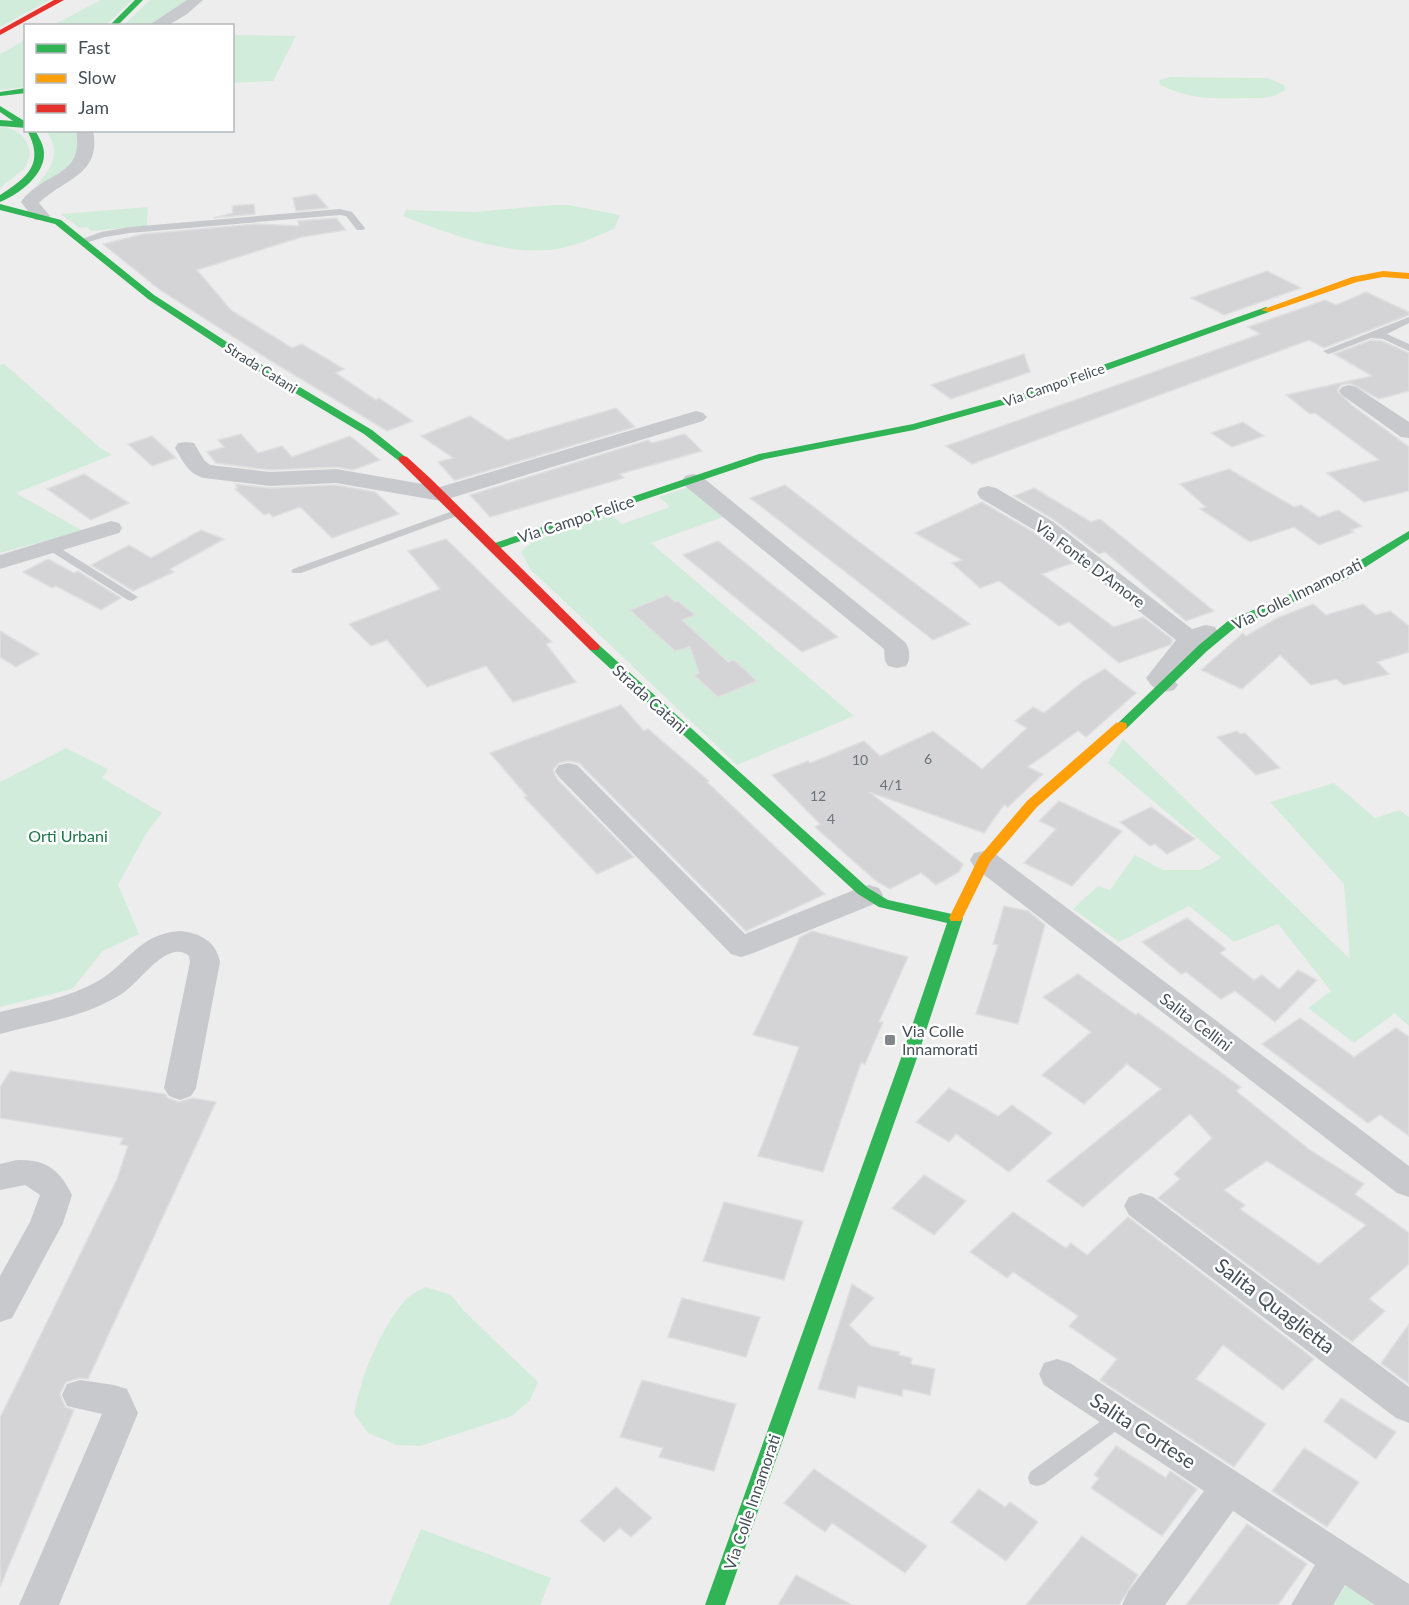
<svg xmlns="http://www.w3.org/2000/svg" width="1409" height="1605" font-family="Lato,sans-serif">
<rect width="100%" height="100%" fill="#eeeded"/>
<g fill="#d2ecdb">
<polygon points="0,0 50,0 0,27"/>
<polygon points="101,0 132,0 106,25 51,26"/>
<polygon points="150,0 192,0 150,25 123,26"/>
<polygon points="233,35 296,36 273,81 233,83"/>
<polygon points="25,40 25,87 0,90 0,54"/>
<path d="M1171,77L1268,78L1284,85L1285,90C1272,99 1264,98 1249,98C1214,99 1192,100 1160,85L1159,80Z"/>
<path d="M0,126C17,129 28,136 30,155L25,168L0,188Z"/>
<path d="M46,131H78V160L40,186L37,185C52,168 62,151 46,131Z"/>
<path d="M553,205H569L620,215L614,229C599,235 583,243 566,247C516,260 450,234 403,216L406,210L475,212Z"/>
<polygon points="148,207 147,226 91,231 87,227 79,228 61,214"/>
<polygon points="4,364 99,447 112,455 16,493 83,531 0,553 0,365"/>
<polygon points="688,487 723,517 651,543 854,716 737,765 530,569 521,552 532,542 610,514 622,524 670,507 659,497"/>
<polygon points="1123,739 1350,959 1344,884 1270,802 1334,783 1375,818 1400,810 1409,817 1409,1026 1395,1013 1354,1043 1308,1008 1331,991 1278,924 1234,942 1189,906 1119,942 1073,909 1098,886 1110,890 1135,855 1163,870 1200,870 1221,858 1108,763"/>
<polygon points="66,748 108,769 102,778 162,813 147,832 118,885 139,934 103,951 72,989 0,1007 0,782"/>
<path d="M426,1287L451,1295L464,1311L538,1382L530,1400L512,1416L420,1446L397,1445L368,1433L354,1414C362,1373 379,1331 406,1299C411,1294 420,1290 426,1287Z"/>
<polygon points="421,1529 551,1578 540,1605 389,1605"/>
<polygon points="1347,1584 1380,1605 1332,1605"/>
</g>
<g fill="#d4d4d6" stroke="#dfdfe0" stroke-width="1.5" fill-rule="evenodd">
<polygon points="316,194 328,208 296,211 293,198"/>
<polygon points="254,204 255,214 213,218 233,213 232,206"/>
<polygon points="336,218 346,230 302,237 197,270 231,310 292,348 302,344 344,369 336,373 376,400 379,398 413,421 387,431 271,361 160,290 103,244 143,234 257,224 299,226 298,221"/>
<polygon points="1267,271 1301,288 1224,315 1191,298"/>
<polygon points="1366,292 1409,312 1409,315 1324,348 1309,340 972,464 946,446 1260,334 1248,327 1325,300 1336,305"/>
<polygon points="1371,340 1382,341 1409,353 1409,391 1379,399 1350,383 1341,385 1337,391 1353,406 1409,447 1409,491 1364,502 1327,473 1379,460 1315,413 1310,414 1286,395 1372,376 1334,354"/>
<polygon points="1024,354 1030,372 951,399 931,385"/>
<polygon points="616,408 635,427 456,480 454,480 438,462 453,458 421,436 470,416 507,440"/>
<polygon points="1243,422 1264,436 1232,447 1211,433"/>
<polygon points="241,434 258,453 282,446 292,457 350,436 380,460 353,470 336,467 270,470 216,463 207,452 224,447 218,440"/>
<polygon points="685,434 702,451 620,474 624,478 490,517 470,495 648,440 652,443"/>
<polygon points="152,436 176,458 152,466 128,444"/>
<polygon points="1229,469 1294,507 1301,505 1319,517 1338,510 1362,526 1351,530 1354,532 1319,545 1294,527 1250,542 1200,509 1206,507 1180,484"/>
<polygon points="84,474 129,503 91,520 47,489"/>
<polygon points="235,484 270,488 336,485 375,492 399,514 332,538 300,507 273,517 269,513 264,515 235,489 238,488"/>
<polygon points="785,485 862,544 970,624 933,640 750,498"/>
<polygon points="1034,488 1091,522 1100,519 1214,611 1186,621 1105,552 1099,554 1053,519 1014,496"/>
<polygon points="982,502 1035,533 1073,563 1042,574 1114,627 1143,617 1173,640 1170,645 1119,663 1069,622 1059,626 999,581 980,588 952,563 962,560 915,533"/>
<polygon points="201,530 224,539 170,569 174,572 133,591 91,565 129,545 151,558"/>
<polygon points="446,539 552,642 546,644 576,682 513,702 486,666 427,687 387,640 371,646 349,624 440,589 408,551"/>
<polygon points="718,541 838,637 802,652 683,555"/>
<polygon points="48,559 74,573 78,571 121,598 101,610 56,586 52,588 23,572"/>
<polygon points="667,595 675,602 678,601 695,615 682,620 728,662 734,660 757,681 718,697 694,675 699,673 690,647 675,651 630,610"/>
<polygon points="1313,604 1326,615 1363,604 1376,615 1390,611 1409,626 1409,652 1377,662 1389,674 1344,685 1336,679 1311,685 1280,655 1242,689 1201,670 1243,633 1246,636 1277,618"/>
<polygon points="0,631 39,654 16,667 0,657"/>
<polygon points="1105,669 1136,693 1086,737 1078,731 1028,767 1043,774 1008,807 1004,805 984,833 869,792 963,864 959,872 936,885 921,873 890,889 876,881 815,827 820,824 772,775 808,761 810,763 864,741 880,756 933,731 982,769 1027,728 1015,721 1033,707 1044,713 1082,682"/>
<polygon points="621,705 644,731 648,729 709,781 707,782 825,894 746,931 579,763 568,761 559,763 553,770 557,779 634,857 597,874 524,797 527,796 490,753"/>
<polygon points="1237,731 1240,734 1245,733 1280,768 1256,775 1217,737"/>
<polygon points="1059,801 1122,831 1072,886 1024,863 1056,829 1039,821"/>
<polygon points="1151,807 1195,839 1167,854 1155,844 1150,846 1120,822"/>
<polygon points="1004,906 1028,911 1045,925 1018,1024 976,1014 998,945 993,944"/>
<polygon points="1187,918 1226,949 1220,953 1254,980 1262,975 1279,989 1298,970 1317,980 1275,1022 1235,991 1221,999 1186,972 1181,974 1142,942"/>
<polygon points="812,931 908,957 879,1022 883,1022 865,1064 861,1063 823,1172 758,1156 799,1047 753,1035 800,937"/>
<path d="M1078,974L1136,1015L1138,1013L1241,1087L1236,1091L1310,1150L1364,1184L1355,1194L1409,1233V1264L1369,1299L1385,1311L1352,1342L1158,1198L1180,1179L1174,1174L1212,1138L1190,1114L1083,1207L1047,1181L1161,1089L1127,1064L1084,1104L1042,1075L1091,1032L1043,997ZM1267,1161L1366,1225L1319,1264L1240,1209L1245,1205L1224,1190Z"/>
<polygon points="1300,1018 1354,1057 1396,1028 1409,1037 1409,1136 1380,1115 1368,1123 1262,1044"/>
<polygon points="10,1071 165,1094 168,1098 179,1102 192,1098 216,1102 88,1379 79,1378 66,1382 60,1394 65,1407 74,1410 0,1587 0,1418 117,1179 128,1146 120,1144 123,1138 0,1118 0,1087"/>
<polygon points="949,1088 998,1116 1012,1105 1052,1133 1009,1172 956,1134 949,1142 916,1122"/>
<polygon points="924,1175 966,1201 934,1235 892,1208"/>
<polygon points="724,1202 803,1221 784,1280 703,1261"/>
<polygon points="1013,1212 1066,1248 1071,1243 1087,1255 1128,1217 1314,1359 1283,1390 1223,1345 1196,1379 1266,1424 1234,1467 1100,1380 1117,1359 1069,1326 1078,1316 1013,1272 1007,1278 970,1252"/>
<polygon points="852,1284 874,1298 849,1325 871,1346 900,1352 899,1355 912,1358 911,1364 935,1369 930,1395 903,1389 902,1396 858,1386 855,1398 818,1389"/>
<polygon points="682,1298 760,1317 746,1357 668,1337"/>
<polygon points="1409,1324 1409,1384 1381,1363"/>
<polygon points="642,1380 736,1404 714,1471 659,1457 663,1448 620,1437"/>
<polygon points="1341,1398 1396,1432 1376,1459 1324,1421"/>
<polygon points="1116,1446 1166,1478 1170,1471 1197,1489 1162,1536 1091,1488 1099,1478 1094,1475"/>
<polygon points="1304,1448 1359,1482 1327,1527 1272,1491"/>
<polygon points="814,1469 927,1546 905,1573 832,1523 825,1532 784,1503"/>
<polygon points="616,1487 652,1518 631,1537 620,1528 604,1542 580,1521"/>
<polygon points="979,1489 1005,1507 1010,1502 1038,1522 1006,1561 951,1522"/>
<polygon points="1247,1524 1307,1564 1278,1605 1186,1605"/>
<polygon points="1082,1536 1138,1575 1119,1605 1026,1605"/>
<polygon points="796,1575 852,1605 778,1605"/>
</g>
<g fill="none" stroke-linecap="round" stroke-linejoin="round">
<g fill="#c7c9cc" fill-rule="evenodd">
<polygon points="340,209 352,212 365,228 363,230 357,230 346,216 340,215 130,233 105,237 82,244 77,241 101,232 130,227"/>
<polygon points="1409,317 1409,323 1387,334 1409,344 1409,351 1383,339 1371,338 1332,353 1328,354 1323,351"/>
<polygon points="458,509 462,510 462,514 301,573 293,573 291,571 293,569"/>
<polygon points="51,544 55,545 138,597 132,601 128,600 47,549 45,547"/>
<polygon points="1121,1409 1127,1411 1130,1417 1127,1423 1044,1484 1037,1486 1030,1484 1028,1478 1030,1472 1115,1411"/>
</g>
<g fill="#c7c9cc" fill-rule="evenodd">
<polygon points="187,0 203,0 187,14 167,26 148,26"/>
<path d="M76,130H93C102,175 65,178 39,203L50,216L47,220H35L21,202C43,171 85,178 76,130Z"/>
<polygon points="1349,385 1356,387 1409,422 1409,438 1401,437 1342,395 1339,391 1342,387"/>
<path d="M696,411L703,413L707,417L703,421L441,501L336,483L270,486L204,478C188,474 183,461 175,448L178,443L186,442L194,443L204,460L210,465L270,472L336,469L440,487Z"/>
<path d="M693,474L701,476L905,642C910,649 911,659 906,666L897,668L888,666L885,661L884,649L685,486L682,481L685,476Z"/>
<path d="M988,486L996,488L1052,521L1192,629L1206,625L1215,627L1218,632L1215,637L1194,650L1172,678L1178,685L1174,690C1160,694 1154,690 1146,678L1176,640L1036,531L980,498L977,493L980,488Z"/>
<polygon points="111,521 119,523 122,528 119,533 0,569 0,555"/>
<polygon points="568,763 577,765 745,934 859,888 869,885 879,888 883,895 879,902 751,954 741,957 731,954 559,777 555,771 559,765"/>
<polygon points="984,851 994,853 1409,1166 1409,1197 1397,1193 974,867 970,860 974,853"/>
<path d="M180,931C200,933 216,941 220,962L196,1088L191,1096L180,1100L169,1096L164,1088L190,962L189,956C168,938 139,983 123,993C87,1017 40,1023 0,1034V1012C33,1004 68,998 98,981C129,963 138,934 180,931Z"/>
<path d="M17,1160C46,1159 60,1170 72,1195L63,1223L12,1318L0,1322V1276L30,1222L40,1195L25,1185L0,1190V1164Z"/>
<polygon points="1141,1193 1153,1197 1409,1387 1409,1423 1396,1418 1129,1215 1124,1206 1129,1197"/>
<polygon points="1057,1359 1070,1363 1409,1584 1409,1605 1375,1605 1345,1585 1333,1605 1291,1605 1315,1565 1233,1511 1165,1605 1122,1605 1128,1592 1204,1491 1044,1385 1039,1374 1044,1363"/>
<polygon points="80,1380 114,1385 127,1389 138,1413 59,1605 19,1605 102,1414 67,1406 62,1395 67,1384"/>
</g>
<g fill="#30b455" fill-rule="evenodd">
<polygon points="135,0 143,0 117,26 109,26"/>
<polygon points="26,88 26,93 0,96 0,92"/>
<polygon points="0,106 26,122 26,128 0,126 0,120 13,121 0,112"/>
<path d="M27,130H35C39,138 44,145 44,153C45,175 18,195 0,202V195C28,177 45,164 27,130Z"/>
<polygon points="0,204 61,220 154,295 261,364 372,430 408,459 407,461 399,461 364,434 253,368 148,299 55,224 0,210"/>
<polygon points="1266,307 1271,310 1269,312 1032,397 914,430 765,459 497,549 493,550 487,547 489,545 759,454 913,424 1024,393"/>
<polygon points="1409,531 1409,539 1347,579 1236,627 1207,651 1126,729 1116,729 1115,726 1199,645 1228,621 1339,573"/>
<polygon points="594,643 598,644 868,888 888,900 952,914 956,913 963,918 917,1058 725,1605 705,1605 901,1058 947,923 879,907 858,894 590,650 588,647 590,644"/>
</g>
<g fill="#ff9f0a" fill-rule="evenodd">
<polygon points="1383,271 1409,273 1409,279 1383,277 1357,282 1269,312 1261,310 1352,277"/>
<polygon points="1121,722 1126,723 1127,726 1126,729 1037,807 990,862 961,921 951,921 949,918 979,857 1027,801 1116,723"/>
</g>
<g fill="#e5322d" fill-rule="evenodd">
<polygon points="54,0 64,0 0,35 0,30"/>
<polygon points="403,456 407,457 431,479 598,644 600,647 598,650 590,650 399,461 399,457"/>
</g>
</g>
<rect fill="#81878c" stroke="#fff" stroke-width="2" x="884" y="1034" width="12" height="12" rx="3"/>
<g text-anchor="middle" stroke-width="5" stroke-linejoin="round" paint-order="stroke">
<g font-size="14" fill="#465058" stroke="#fff">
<text transform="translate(261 368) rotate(32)" y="5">Strada Catani</text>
<text transform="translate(1054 385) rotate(-19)" y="5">Via Campo Felice</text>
</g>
<g font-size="14" fill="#6b7279">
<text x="928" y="764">6</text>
<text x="860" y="765">10</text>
<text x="891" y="790">4/1</text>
<text x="818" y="801">12</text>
<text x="831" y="824">4</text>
</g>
<g font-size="16" fill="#465058" stroke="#fff">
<text transform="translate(576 519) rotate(-18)" y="6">Via Campo Felice</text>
<text transform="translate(1090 564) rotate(37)" y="6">Via Fonte D'Amore</text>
<text transform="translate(1297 594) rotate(-26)" y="6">Via Colle Innamorati</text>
<text transform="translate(650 699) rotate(42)" y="6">Strada Catani</text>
<text transform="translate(1196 1022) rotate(37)" y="6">Salita Cellini</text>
<text transform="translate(752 1502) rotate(-71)" y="6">Via Colle Innamorati</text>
</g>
<g font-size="16" fill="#1b7546" stroke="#fff">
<text x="68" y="842">Orti Urbani</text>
</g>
<g font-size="16" fill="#465058" stroke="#fff" text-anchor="start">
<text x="902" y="1037">Via Colle<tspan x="902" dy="18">Innamorati</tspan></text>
</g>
<g font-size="20" fill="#465058" stroke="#fff">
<text transform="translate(1275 1306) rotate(37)" y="7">Salita Quaglietta</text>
<text transform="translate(1143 1431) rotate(33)" y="7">Salita Cortese</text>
</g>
</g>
<rect x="24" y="24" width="210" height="108" fill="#ffffff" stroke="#b5b9bc" stroke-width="1.5"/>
<rect x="36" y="44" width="30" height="9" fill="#30b455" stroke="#b5b9bc" stroke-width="1.5"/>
<text x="78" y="54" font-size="18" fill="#465058">Fast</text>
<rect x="36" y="74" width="30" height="9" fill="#ff9f0a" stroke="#b5b9bc" stroke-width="1.5"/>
<text x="78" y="84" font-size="18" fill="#465058">Slow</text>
<rect x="36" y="104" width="30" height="9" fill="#e5322d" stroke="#b5b9bc" stroke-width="1.5"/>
<text x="78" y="114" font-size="18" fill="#465058">Jam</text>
</svg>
